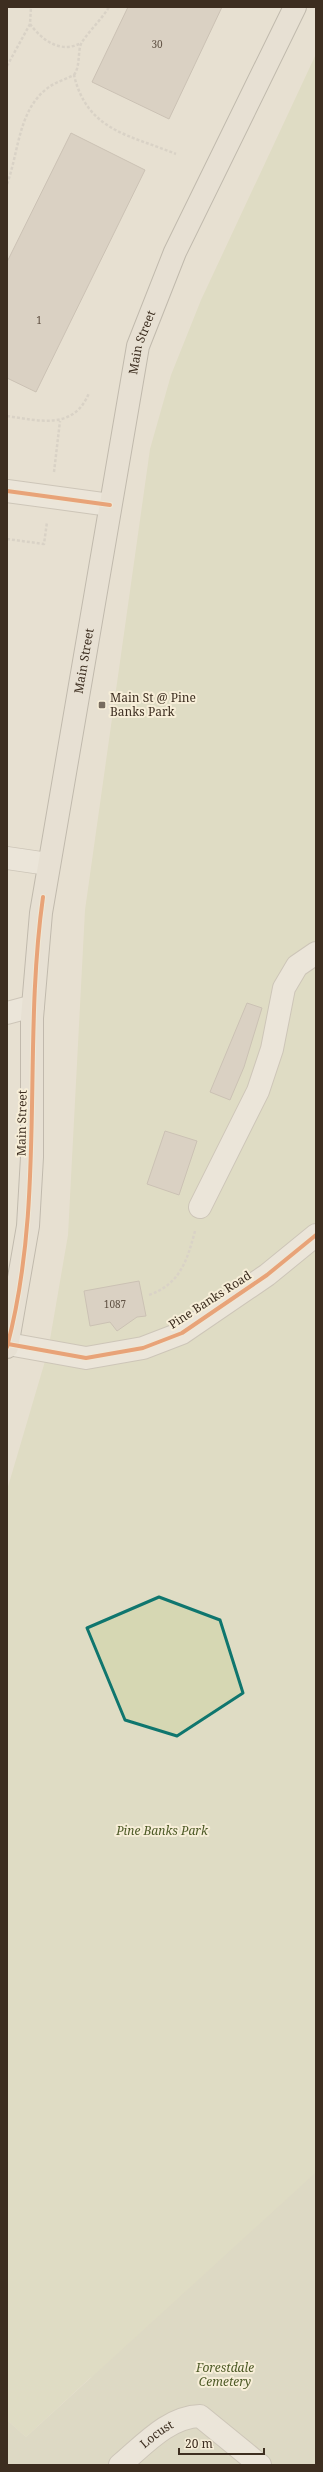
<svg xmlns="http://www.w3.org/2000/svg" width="323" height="2472" font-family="'Noto Serif',serif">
<rect width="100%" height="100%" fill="#e7e0d1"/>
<polygon fill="#d6d7b3" points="316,54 316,2256 90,2378 26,2437 7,2420 7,1490 48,1351 68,1235 85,910 150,449 171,375 201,300"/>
<polygon fill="#d1d1b3" points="316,2172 316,2465 7,2465 7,2420 26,2437"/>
<g fill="#cbbfb2" stroke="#a89c90">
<polygon points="128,7 222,7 169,119 92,82"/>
<polygon points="71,133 145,170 36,392 7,378 7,262"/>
<polygon points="247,1003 262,1008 244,1067 230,1100 210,1092"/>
<polygon points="165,1131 197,1141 179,1195 147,1184"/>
<polygon points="139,1281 146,1316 137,1317 117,1331 110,1322 90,1326 84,1291"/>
</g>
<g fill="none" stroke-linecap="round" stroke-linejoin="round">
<defs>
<g id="minor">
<polyline points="7,491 110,505"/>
<polyline points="7,858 48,864"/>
<polyline points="7,1013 33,1006"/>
<polyline points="200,1207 258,1091 272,1049 284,988 297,966 316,953"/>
<polyline points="8,1344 86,1358 143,1348 182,1333 267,1275 316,1235"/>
<path id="s1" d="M120,2465C144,2445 168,2417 200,2416L260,2465"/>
</g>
<g id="major">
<path id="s2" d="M7,1347L28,1226L32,1157V1018L41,913L138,346L175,252L295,7"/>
</g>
</defs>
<use href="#minor" stroke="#ada599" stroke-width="24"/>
<use href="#major" stroke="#928b80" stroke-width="24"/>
<g stroke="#c8c2b9" stroke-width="2.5" stroke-dasharray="3 2" stroke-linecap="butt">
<path d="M30,24C42,40 60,54 81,43"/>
<polyline points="7,66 30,24 31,7"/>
<path d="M74,75C81,65 77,50 82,42C90,30 101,20 109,7"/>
<path d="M7,184C19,152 18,109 49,87C56,82 66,79 74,75C87,131 130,135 176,154"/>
<path d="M7,416C40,421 74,430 89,393"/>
<polyline points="54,472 60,421"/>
<polyline points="7,539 44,544 47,522"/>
<path d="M149,1295C180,1284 187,1261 195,1231"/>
</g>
<use href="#minor" stroke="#efebe3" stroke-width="22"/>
<use href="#major" stroke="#e6e1d4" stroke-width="22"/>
<defs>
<g id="cycleway">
<polyline points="7,491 110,505"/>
<polyline points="8,1344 86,1358 143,1348 182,1333 267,1275 316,1235"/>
<path d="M7,1347C46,1200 22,1046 43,897"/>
</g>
</defs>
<use href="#cycleway" stroke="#f7eed8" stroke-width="6"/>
<use href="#cycleway" stroke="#e8590c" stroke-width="4"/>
</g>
<path d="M0 0H323V2472H0ZM159,1597L220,1620L243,1693L177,1736L125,1720L87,1628Z" fill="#e7e0d1" fill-opacity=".55" fill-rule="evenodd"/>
<path fill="none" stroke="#0f766e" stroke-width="3" stroke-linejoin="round" d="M159,1597L220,1620L243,1693L177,1736L125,1720L87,1628Z"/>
<rect fill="#786c5e" stroke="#f7eed8" stroke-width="1.5" x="98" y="701" width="8" height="8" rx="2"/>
<g text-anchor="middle" stroke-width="4" stroke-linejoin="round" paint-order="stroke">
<g font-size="10" fill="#605244">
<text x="157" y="48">30</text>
<text x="39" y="324">1</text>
<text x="115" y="1308">1087</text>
</g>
<g font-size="12" fill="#3d2e20" stroke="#f7eed8">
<text dy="4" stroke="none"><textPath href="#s2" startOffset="1016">Main Street</textPath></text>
<text dy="4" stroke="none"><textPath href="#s2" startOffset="692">Main Street</textPath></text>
<text transform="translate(22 1123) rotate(-89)" y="4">Main Street</text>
<text transform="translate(210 1300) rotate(-33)" y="4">Pine Banks Road</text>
<text dy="4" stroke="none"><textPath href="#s1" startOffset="48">Locust</textPath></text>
</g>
<g font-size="12" fill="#3d2e20" stroke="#f7eed8" text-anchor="start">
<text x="110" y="702">Main St @ Pine<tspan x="110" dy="14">Banks Park</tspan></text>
</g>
<g font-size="12" font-style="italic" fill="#4d5a26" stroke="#f7eed8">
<text x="162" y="1835">Pine Banks Park</text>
<text x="225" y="2372">Forestdale<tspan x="225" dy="14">Cemetery</tspan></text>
</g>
</g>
<rect width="323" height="2472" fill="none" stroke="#3d2e20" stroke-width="16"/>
<path d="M179 2448v6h85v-6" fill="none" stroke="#3d2e20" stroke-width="2"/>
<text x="185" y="2448" font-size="12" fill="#3d2e20" stroke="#f7eed8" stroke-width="3" paint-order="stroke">20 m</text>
</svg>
